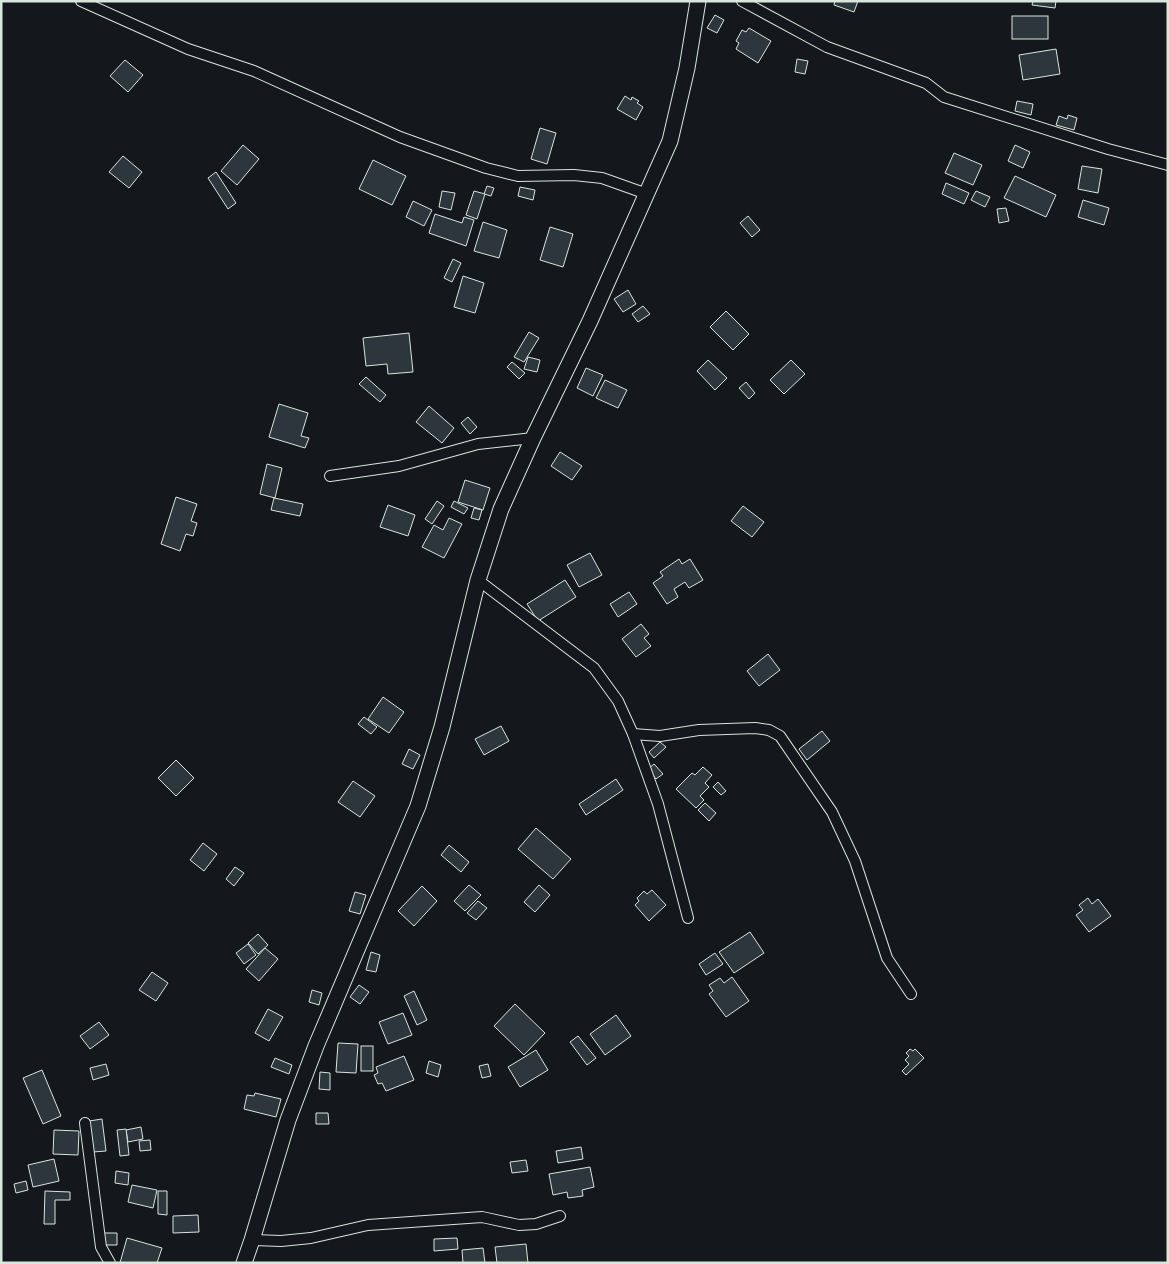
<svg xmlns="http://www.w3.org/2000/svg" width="1169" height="1264" font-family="'Zilla Slab',serif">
<rect width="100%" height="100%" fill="#14181c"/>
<g fill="#2c363c" stroke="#d8e6dc">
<polygon points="835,1 858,1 854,12 834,5"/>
<polygon points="1033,1 1056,1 1055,8 1032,5"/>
<polygon points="715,15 724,20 717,33 707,28"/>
<rect x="1012" y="16" width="36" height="23"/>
<polygon points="749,28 771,41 758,63 736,49 739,43 736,41 742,30 746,32"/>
<polygon points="1056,49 1060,74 1023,80 1019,55"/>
<polygon points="797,59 808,61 805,74 795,72"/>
<polygon points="125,60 143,75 128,92 110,76"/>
<polygon points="625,96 631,100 632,97 639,101 637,103 643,107 636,120 617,109"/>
<polygon points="1017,101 1033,104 1031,115 1015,111"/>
<polygon points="1068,115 1077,118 1074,130 1056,125 1059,116 1067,119"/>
<polygon points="540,128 556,133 547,164 531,159"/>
<polygon points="243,145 259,159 237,185 221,171"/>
<polygon points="1015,145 1030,152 1023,168 1008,161"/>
<polygon points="954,153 982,165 973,185 945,173"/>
<polygon points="123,156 142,172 129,188 109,172"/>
<polygon points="373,160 406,176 392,205 359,189"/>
<polygon points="1082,166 1102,169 1098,193 1078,189"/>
<polygon points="216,172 236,203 228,209 208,178"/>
<polygon points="1015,176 1056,195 1046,217 1004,198"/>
<polygon points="946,183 969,193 964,204 942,194"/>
<polygon points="487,186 494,188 491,196 484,194"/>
<polygon points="520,187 535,190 533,200 518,196"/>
<polygon points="442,191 455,193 451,210 439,207"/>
<polygon points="474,191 485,194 477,219 466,215"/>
<polygon points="976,191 990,197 985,207 971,200"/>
<polygon points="1083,200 1109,208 1104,225 1078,217"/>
<polygon points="413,201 432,210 424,226 406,217"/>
<polygon points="1006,208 1009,221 999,223 997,209"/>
<polygon points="435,214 462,223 464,217 474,220 466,246 429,233"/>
<polygon points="748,216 760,230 752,237 740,223"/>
<polygon points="483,222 507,230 499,258 474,251"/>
<polygon points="550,227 573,234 563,267 540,260"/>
<polygon points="453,259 461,263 452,282 444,278"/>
<polygon points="463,276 484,283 475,313 454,307"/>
<polygon points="628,290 636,304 623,312 614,299"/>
<polygon points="643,306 650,314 638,322 632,314"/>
<polygon points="726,311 749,334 733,350 710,327"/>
<polygon points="529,332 539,338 524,362 514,357"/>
<polygon points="409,333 413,372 388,374 387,364 366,366 363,338"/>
<polygon points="528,357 540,360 537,372 524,369"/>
<polygon points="708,360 727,378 715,390 697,371"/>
<polygon points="791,360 805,374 784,394 770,380"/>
<polygon points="512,362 525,373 519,379 507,367"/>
<polygon points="586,368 603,375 593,396 577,388"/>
<polygon points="366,377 386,395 380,402 359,384"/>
<polygon points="605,380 627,390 618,408 596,398"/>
<polygon points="746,382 755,393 749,399 739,388"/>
<polygon points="279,404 308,413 301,436 309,438 305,448 269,437"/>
<polygon points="429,406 454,428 442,443 416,422"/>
<polygon points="468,417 477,427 470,434 461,423"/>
<polygon points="560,452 582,466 572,480 551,466"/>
<polygon points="267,464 282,468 275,498 260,494"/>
<polygon points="465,480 490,488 483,510 458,502"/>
<polygon points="176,497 197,504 191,521 197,523 193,536 186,534 180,551 161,544"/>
<polygon points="274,498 303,504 300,516 271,510"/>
<polygon points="437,501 444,506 432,524 425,519"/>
<polygon points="454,501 468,508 464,514 451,507"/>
<polygon points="388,505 415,515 408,536 380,527"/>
<polygon points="743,506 764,522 752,537 731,521"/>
<polygon points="474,508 482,510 479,520 471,518"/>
<polygon points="449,518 462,524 444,558 422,547 434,525 443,530"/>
<polygon points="590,553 602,575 579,587 567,565"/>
<polygon points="679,559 682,564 690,559 703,580 689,588 685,582 674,589 678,597 667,604 653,583 663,576 660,572"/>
<polygon points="565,580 576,597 538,621 527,604"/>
<polygon points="629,592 637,604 618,617 610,604"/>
<polygon points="641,624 649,634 644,638 651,646 636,657 622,639"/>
<polygon points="768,654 780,670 759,686 747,671"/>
<polygon points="383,697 404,712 389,733 368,719"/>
<polygon points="364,717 377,727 371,734 358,724"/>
<polygon points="501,726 509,741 484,755 475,739"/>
<polygon points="822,731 830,741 807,760 799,749"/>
<polygon points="660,742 666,747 654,758 649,752"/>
<polygon points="409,749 420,755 413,769 402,764"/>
<polygon points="176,760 194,778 176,796 158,778"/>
<polygon points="654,764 663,774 656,779 648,769"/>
<polygon points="703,767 712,775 705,783 709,787 700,796 704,800 696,808 676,789 692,773 695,775"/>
<polygon points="616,779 623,790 586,815 579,804"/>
<polygon points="353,781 375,796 360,817 338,802"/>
<polygon points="718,782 726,791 721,795 713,787"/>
<polygon points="705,803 716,813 709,821 698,810"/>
<polygon points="536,828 571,859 553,879 518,849"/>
<polygon points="203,843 217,854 204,871 190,860"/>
<polygon points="449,845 469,862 461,872 441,855"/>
<polygon points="235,867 244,873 234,886 226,879"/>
<polygon points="469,885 481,895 465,911 454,901"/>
<polygon points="539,885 550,895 535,912 524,902"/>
<polygon points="422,886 437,901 414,926 398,911"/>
<polygon points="652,890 666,905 649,921 635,905 639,901 637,898 644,891 647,894"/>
<polygon points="355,892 366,895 360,914 349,911"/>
<polygon points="1088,898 1092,904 1098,899 1111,916 1089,932 1076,915 1083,910 1079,905"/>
<polygon points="478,901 487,908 476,920 467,913"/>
<polygon points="750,932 764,953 734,973 719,952"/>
<polygon points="258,934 268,945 258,954 248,943"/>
<polygon points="248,944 256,955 244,964 236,953"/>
<polygon points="265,948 278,959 259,981 246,969"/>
<polygon points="371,952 380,955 376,972 366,970"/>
<polygon points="715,953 723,964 706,975 699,964"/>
<polygon points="152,972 168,983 156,1001 139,990"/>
<polygon points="732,977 749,1001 726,1017 709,994 713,991 709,985 720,978 724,983"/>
<polygon points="359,985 369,992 360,1004 350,997"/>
<polygon points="312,990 322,993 319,1005 309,1002"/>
<polygon points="414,991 427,1020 417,1025 404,996"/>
<polygon points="515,1004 545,1033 524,1055 494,1026"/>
<polygon points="268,1009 283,1017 269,1041 255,1033"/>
<polygon points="403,1013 412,1035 388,1044 379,1022"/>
<polygon points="616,1015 631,1036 605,1055 590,1034"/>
<polygon points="99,1022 109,1035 90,1049 80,1036"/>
<polygon points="578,1036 596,1058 587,1065 570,1042"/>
<polygon points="338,1043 358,1044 356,1073 336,1072"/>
<rect x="361" y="1046" width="12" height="25"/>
<polygon points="910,1049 913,1051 915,1049 924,1058 906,1075 902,1071 909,1064 905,1060 909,1056 906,1053"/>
<polygon points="536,1050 548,1070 520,1087 508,1067"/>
<polygon points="404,1056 414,1080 386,1091 382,1083 378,1084 374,1075 378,1073 376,1067"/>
<polygon points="275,1058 292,1065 289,1074 271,1067"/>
<polygon points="429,1061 441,1065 438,1077 426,1073"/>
<polygon points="106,1064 109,1075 93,1080 90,1068"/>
<polygon points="488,1064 491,1076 482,1078 479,1066"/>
<polygon points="42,1070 61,1116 43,1124 23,1078"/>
<polygon points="320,1072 330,1073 330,1090 319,1089"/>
<polygon points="255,1093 281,1099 276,1117 244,1109 247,1095 254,1096"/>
<polygon points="316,1113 328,1113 329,1124 316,1124"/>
<polygon points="102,1119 106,1151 93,1152 89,1121"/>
<polygon points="141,1127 143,1139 128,1142 126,1130"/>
<polygon points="126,1129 129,1155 120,1156 117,1130"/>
<polygon points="54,1130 79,1131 78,1155 53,1154"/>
<polygon points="150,1140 151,1150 140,1151 139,1141"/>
<polygon points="581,1147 583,1159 558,1163 556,1151"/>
<polygon points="54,1159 59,1181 33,1187 28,1165"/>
<polygon points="526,1160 528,1171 512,1173 510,1162"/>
<polygon points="590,1167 594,1187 582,1190 583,1196 568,1198 567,1192 553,1195 549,1174"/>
<polygon points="116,1171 129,1173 128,1185 115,1183"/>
<polygon points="26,1181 28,1190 16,1193 14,1184"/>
<polygon points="132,1185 157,1190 153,1208 128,1202"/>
<polygon points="45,1191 70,1192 70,1200 55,1200 55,1224 44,1224"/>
<polygon points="158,1191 167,1191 167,1215 158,1214"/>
<polygon points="198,1215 199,1232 173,1233 173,1216"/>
<polygon points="104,1233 117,1233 117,1245 103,1245"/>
<polygon points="127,1238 162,1248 157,1263 120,1263"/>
<polygon points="457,1238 458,1249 434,1251 434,1239"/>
<polygon points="526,1244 528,1263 497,1263 495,1247"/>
<polygon points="483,1248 485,1263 463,1263 462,1250"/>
</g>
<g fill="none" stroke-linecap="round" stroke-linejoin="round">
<defs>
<g id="minor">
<polyline points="81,1 188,49 254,71 400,137 486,168 518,176 574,175 602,178 647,194"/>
<polyline points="742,1 827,47 926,83 944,97 1108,149 1168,165"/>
<polyline points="330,476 399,466 478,444 533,438"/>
<polyline points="478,580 594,668 618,701 633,734 658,804 688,918"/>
<polyline points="633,734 660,736 699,730 755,728 769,730 780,736 832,812 855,861 887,958 911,994"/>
<polyline points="85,1123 101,1247 110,1263"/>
<polyline points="252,1240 281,1241 311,1238 368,1225 482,1217 519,1225 536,1224 560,1216"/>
</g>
<polyline id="secondary" points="244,1263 252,1240 288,1120 316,1046 418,806 442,727 478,580 501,509 533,438 590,321 670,141 687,68 698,1"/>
</defs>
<use href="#minor" stroke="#d8e6dc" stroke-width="12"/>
<use href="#secondary" stroke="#d8e6dc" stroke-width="17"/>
<use href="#minor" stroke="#14181c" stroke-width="10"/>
<use href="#secondary" stroke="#14181c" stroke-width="15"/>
</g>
<rect width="1169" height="1264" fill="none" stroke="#d8e6dc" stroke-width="5"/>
</svg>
